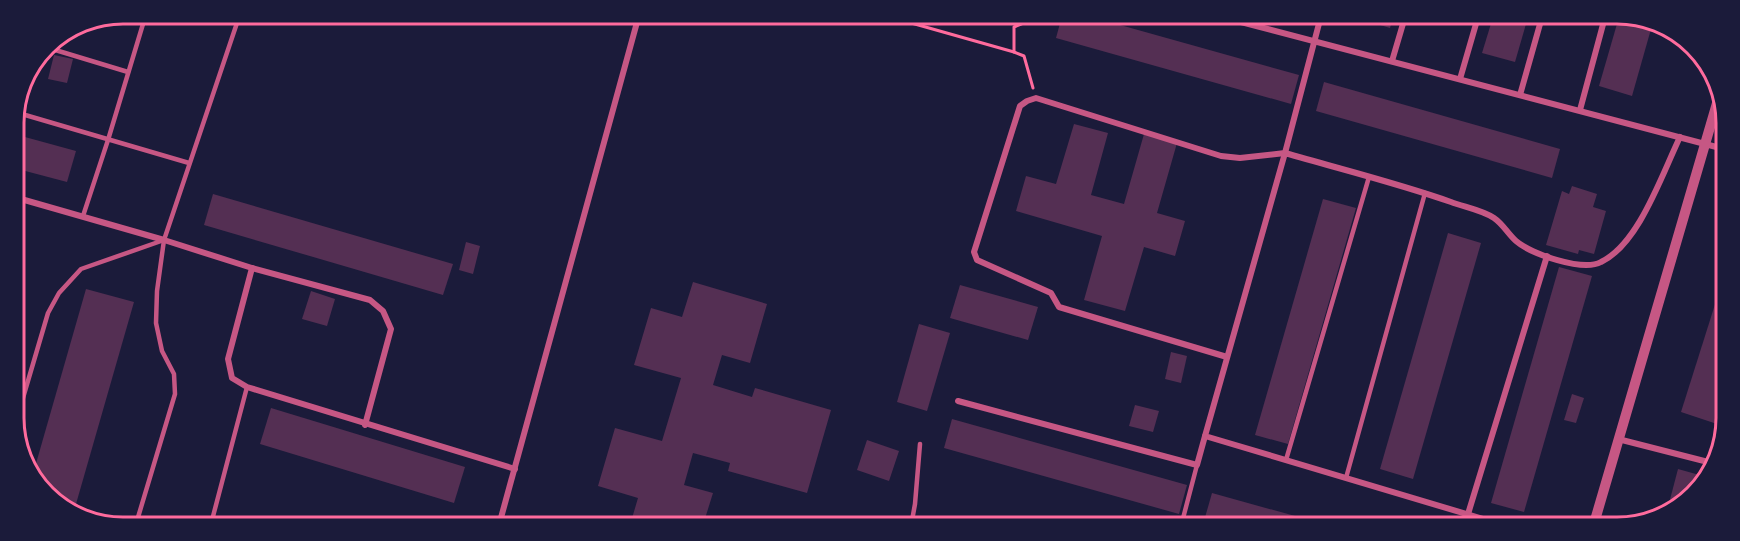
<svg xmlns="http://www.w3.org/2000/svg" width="1740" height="541" font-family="Manrope,sans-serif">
<rect width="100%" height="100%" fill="#1b1b3a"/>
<g fill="#542f53">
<polygon points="1062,16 1088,16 1299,75 1291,104 1056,38"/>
<polygon points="1354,17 1393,17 1390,28"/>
<polygon points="1493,17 1528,17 1515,62 1482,53"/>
<polygon points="1619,17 1646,17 1653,22 1632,96 1599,86"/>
<polygon points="54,55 73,59 67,83 48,79"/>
<polygon points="1324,82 1560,149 1552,178 1316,111"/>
<polygon points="1074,124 1108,133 1091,195 1124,204 1144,134 1177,143 1157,213 1185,221 1175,256 1144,247 1125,311 1084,300 1102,236 1016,211 1026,176 1056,184"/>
<polygon points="14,134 76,151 67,182 14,168"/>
<polygon points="1572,186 1597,194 1593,207 1606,211 1594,254 1579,250 1578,254 1546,245 1562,191 1569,194"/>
<polygon points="213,194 453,264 443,295 204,225"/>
<polygon points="1323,199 1356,208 1288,444 1255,435"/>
<polygon points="1448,233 1481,243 1413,479 1380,469"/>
<polygon points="466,242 480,246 473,274 459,270"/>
<polygon points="1559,267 1592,276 1524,512 1491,503"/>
<polygon points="1723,279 1724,279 1723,426 1681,412"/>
<polygon points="693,282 767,304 750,363 722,355 713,385 752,397 755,388 831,410 807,493 728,471 730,463 693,453 684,485 713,493 703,525 630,525 638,498 598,486 615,428 662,441 681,378 634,365 651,308 682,317"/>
<polygon points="960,285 1038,307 1028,340 950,318"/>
<polygon points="86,289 134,302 74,511 41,491 33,474"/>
<polygon points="311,291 335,299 327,326 302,319"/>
<polygon points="919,324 950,333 927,411 897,402"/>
<polygon points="1171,352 1187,356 1181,383 1165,379"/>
<polygon points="1572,394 1584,398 1576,423 1564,420"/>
<polygon points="1135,405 1159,411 1153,432 1129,426"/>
<polygon points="271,408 465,467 454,503 260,444"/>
<polygon points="952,419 1187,485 1179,514 944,448"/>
<polygon points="867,440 899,451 889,481 857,470"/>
<polygon points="1678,469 1703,476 1684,505 1667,511"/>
<polygon points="1212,493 1331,526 1331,527 1221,526 1204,521"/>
</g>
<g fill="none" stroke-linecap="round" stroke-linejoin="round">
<g stroke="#ff6b9d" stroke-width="3">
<polyline points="883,15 1014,52 1024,56 1033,88"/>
<polyline points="1014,52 1014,27 1041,16"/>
</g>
<g stroke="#c65784" stroke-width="4.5">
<polyline points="48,44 52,49 128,72"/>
<polyline points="15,112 189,163"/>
<polyline points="83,216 108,140 146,14"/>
<polyline points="15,425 48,313 59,293 81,269 164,240 240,14"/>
<polyline points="1286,460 1369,177"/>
<polyline points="1346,478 1425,193"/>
<polyline points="136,524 175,394 174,374 162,351 156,323 157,291 164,240"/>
<polyline points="211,524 247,387"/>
<polyline points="911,526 915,504 920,444"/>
<polyline points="1181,526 1197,465"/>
</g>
<g stroke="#c65784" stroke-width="6">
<polyline points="625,15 638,19"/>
<polyline points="1218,16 1724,149"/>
<polyline points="1392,61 1405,17"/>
<polyline points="1460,79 1478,17"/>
<polyline points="1520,95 1542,17"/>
<polyline points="1580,110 1605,17"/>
<polyline points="14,197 164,240 252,268 228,359 232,378 247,387 515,469"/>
<polyline points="252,268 370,300 383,311 391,329 365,425"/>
<polyline points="1227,357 1059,307 1051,293 977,260 974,252 1020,106 1027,101 1036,98 1221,156 1240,158 1285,153 1321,16"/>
<polyline points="958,401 1197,465 1205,436"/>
<polyline points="1618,439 1712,463"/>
<polyline points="1468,514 1547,256"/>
<polyline points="499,525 639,15"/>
<path d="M1510,527L1205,436L1285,153C1340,169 1397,183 1451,202C1464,207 1482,210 1494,218C1503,224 1508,234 1516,241C1531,254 1583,272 1601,262C1639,244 1662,174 1680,137"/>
</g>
<polyline stroke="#c65784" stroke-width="10" points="1593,527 1720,93"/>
</g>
<path d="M0 0H1740V541H0ZM123 24H1617A99 99 0 0 1 1716 123V418A99 99 0 0 1 1617 517H123A99 99 0 0 1 24 418V123A99 99 0 0 1 123 24Z" fill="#1b1b3a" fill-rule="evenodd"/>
<path fill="none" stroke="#ff6b9d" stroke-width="3" d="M123 24H1617A99 99 0 0 1 1716 123V418A99 99 0 0 1 1617 517H123A99 99 0 0 1 24 418V123A99 99 0 0 1 123 24Z"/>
</svg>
